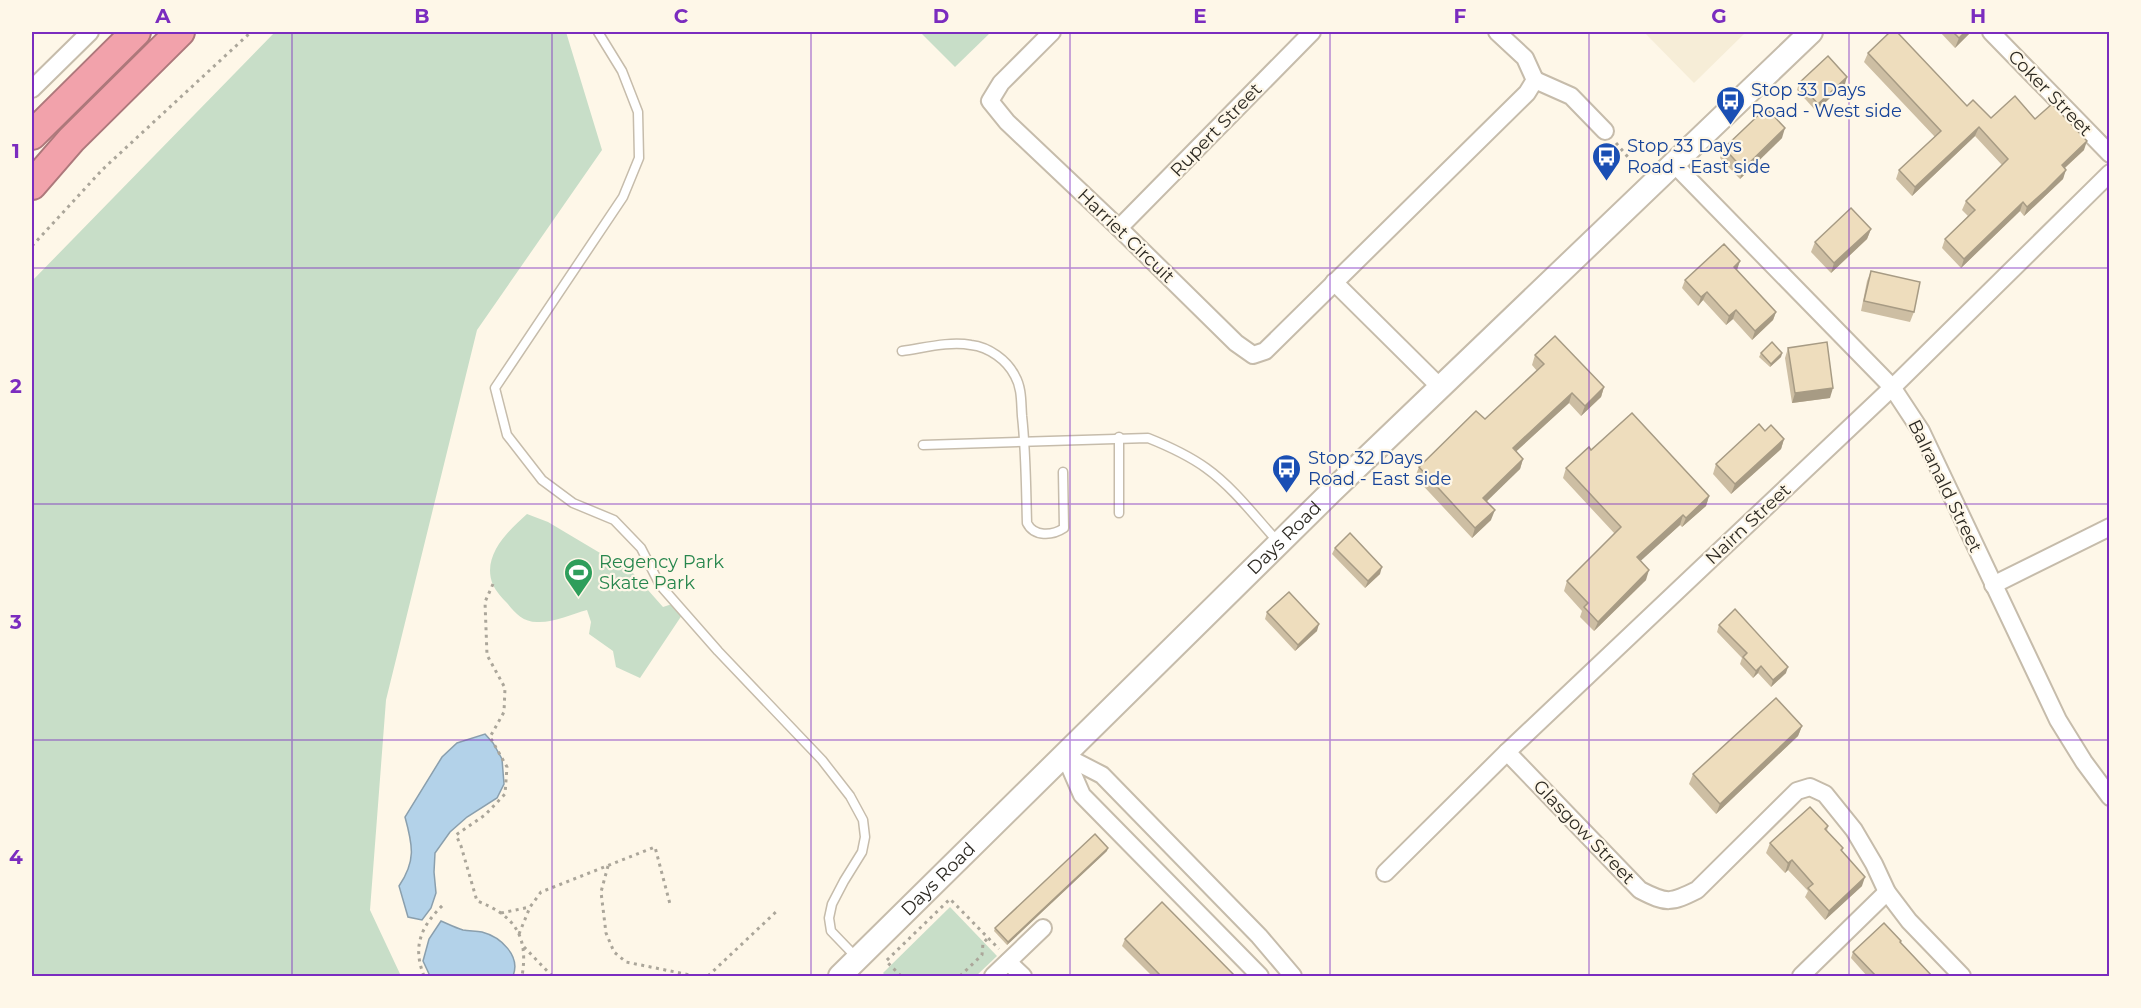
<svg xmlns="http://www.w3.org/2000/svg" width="2141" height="1008" font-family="Montserrat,sans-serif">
<rect width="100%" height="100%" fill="#fef7e8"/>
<polygon fill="#f6edd7" points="1644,32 1746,32 1694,83"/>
<g fill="#c8dec8">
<polygon points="275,32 566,32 602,150 477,330 386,700 370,910 401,976 32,976 32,281"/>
<polygon points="920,32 991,32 955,67"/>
<path d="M527,514L548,522L632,572L663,607L675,603L684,612L640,678L616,667L613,651L589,634L591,622L587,610C572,614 553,623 537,622C523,622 515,613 507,603C502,598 496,591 493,585C481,556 508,531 527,514Z"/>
<polygon points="950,907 997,956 976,976 886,976 883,973"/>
</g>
<g fill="#b3d2e9" stroke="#8a9fad" stroke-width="1.5">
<path d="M485,734L493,743L502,759L504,784L497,798L467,817L450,832L435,853L434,872L436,893L431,908L422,920L408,917L399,886C416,861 413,846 405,817L442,757L457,743Z"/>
<path d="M441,921C448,924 456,928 463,930C469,931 476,931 482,932C501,937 521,956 513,976H430L423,961L429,939Z"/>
</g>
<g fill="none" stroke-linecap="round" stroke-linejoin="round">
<defs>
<g id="lane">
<polyline points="598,32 622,71 638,112 639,158 623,197 495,388 507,435 542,480 573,503 614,520 641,548 660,585 718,651 822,760 850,796 863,820 865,837 862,852 844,881 832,904 829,918 831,931 856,957"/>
<path d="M902,351C924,348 949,341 971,345C989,347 1007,360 1015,376C1022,388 1021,403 1022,416C1026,452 1026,488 1027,523C1034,537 1052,536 1064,528L1063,472"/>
<polyline points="1119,437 1119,513"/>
<path d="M923,445L1148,438C1168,446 1188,455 1206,468C1234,488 1256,518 1279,543"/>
</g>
<g id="street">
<polyline points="1052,32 1001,83 990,101 1007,122 1119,228 1236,343 1253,355 1265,351 1527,93 1535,80 1525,58 1497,32"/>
<polyline points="1991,32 2110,154"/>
<polyline points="1535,80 1571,96 1605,131"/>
<polyline points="32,89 90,32"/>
<polyline points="1673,163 1892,387 1921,431 2058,720 2084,762 2110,797"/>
<polyline points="1119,228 1312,32"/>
<polyline points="1334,282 1440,387"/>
<polyline points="1993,585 2110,527"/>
<path d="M1507,752L1640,890C1667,904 1671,903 1697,890L1797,791L1810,787L1825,794L1854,830L1874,864L1887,892L1909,921L1962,976"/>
<polyline points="1065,756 1102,775 1259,936 1293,976"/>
<polyline points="1065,756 1082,795 1260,976"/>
<polyline points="1385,873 1507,752 1897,383 2110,173"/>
<polyline points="1008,962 1023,976"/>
<polyline points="993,976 1043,928"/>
<polyline points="1801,976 1887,892"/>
</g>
<g id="secondary">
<path id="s1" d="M840,976L1331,492L1811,32"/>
</g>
<g id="highway">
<polyline points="32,135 136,32"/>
<polyline points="32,185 71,140 180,32"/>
</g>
</defs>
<use href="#lane" stroke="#c6bcab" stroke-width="11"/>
<use href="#street" stroke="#c6bcab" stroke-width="20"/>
<use href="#secondary" stroke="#c6bcab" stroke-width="26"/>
<use href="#highway" stroke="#ad787b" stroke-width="32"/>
<g stroke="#aba69a" stroke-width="3" stroke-dasharray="3 4.5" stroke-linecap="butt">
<polyline points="1616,143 1639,170"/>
<polyline points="32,246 103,169 251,32"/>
<path d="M493,584L485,602L487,655L505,688L504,712L490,737L507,767L505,794L485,815L456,835L461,846L477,901C514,915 529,936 522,976"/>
<polyline points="608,866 601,892 606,933 614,952 626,962 695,976"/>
<polyline points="501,913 530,907"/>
<polyline points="519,934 530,907 541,892 655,847 670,904"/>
<polyline points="524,947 552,976"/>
<path d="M424,976C412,946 421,926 444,904"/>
<polyline points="708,976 778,910"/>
<polyline points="901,976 886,961 950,899 999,949"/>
<polyline points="960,976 982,955 983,943 988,938"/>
</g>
<use href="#lane" stroke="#fff" stroke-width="8"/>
<use href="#street" stroke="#fff" stroke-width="16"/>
<use href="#secondary" stroke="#fff" stroke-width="22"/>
<use href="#highway" stroke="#f2a2ab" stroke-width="28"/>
</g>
<g fill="#cdbea3">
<polygon points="1940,32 1971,32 1955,48"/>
<polygon points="1868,53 1991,118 2035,119 2084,150 2065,168 2063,179 2042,199 2024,216 2020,211 1961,268 1942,248 1945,239 1968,216 1962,210 1966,201 2002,165 1975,136 1912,196 1896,179 1899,170 1935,137 1864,62"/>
<polygon points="1799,83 1845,84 1816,111 1797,90"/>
<polygon points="1782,138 1740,179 1720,158 1724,148"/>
<polygon points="1871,229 1867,239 1831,273 1811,252 1815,242"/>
<polygon points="1737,270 1776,312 1773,320 1752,340 1733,319 1726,325 1703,300 1698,306 1682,288 1685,280"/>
<polygon points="1871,271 1914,312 1910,322 1861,311 1867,281"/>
<polygon points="1788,348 1830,398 1792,403 1785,358"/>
<polygon points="1761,353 1782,353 1781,357 1770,367 1759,357"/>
<polygon points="1535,355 1604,387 1601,397 1581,416 1569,403 1516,451 1523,459 1520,469 1486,501 1491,520 1472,538 1415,477 1419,467 1485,419 1537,371 1532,365"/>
<polygon points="1765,431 1784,439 1781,449 1731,494 1713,474 1716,464"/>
<polygon points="1591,450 1709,496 1706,506 1682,527 1680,525 1640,561 1646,580 1594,631 1580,617 1582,611 1564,591 1567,581 1615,534 1563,478 1566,468"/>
<polygon points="1335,548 1380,574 1365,588 1332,554"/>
<polygon points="1267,612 1317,631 1295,651 1265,619"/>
<polygon points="1719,625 1786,673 1771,687 1758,673 1753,678 1740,664 1742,658 1717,632"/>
<polygon points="1802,726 1798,736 1716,814 1689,784 1693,774"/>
<polygon points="1828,826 1827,831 1843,848 1842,851 1862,886 1825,920 1805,897 1808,891 1788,870 1785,873 1766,853 1770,843"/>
<polygon points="1107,851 1007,945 994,931 995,928"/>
<polygon points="1125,939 1235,976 1152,976 1122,946"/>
<polygon points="1901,941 1901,943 1932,976 1867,976 1851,958 1853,952"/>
</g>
<g fill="#a79b84">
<polygon points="1965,32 1971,32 1955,48 1959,38"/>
<polygon points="1847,77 1845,84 1816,111 1818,104"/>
<polygon points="1979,127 1975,136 1912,196 1915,187"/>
<polygon points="1785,128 1782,138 1740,179 1743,169"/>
<polygon points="2087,141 2084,150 2058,174 2062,165"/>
<polygon points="2066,170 2063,179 2024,216 2027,207"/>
<polygon points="2023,202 2020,211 1961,268 1964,259"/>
<polygon points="1871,229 1867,239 1831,273 1834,263"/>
<polygon points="1740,261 1737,270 1734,267"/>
<polygon points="1707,292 1703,300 1698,306 1701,297"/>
<polygon points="1736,310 1733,319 1726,325 1729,316"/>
<polygon points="1776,312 1773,320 1752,340 1755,331"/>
<polygon points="1782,353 1781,357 1770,367 1771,364"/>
<polygon points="1604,387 1601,397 1581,416 1585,406"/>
<polygon points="1833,388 1830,398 1792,403 1795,393"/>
<polygon points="1572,393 1569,403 1509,458 1513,448"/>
<polygon points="1784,439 1781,449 1731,494 1735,484"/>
<polygon points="1523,459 1520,469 1480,508 1483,498"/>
<polygon points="1709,496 1706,506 1682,527 1686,518"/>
<polygon points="1495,510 1491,520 1472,538 1475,528"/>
<polygon points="1683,515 1680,525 1634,567 1637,557"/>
<polygon points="1382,567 1380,574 1365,588 1368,581"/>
<polygon points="1649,570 1646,580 1594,631 1598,622"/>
<polygon points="1319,624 1317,631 1295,651 1298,645"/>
<polygon points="1761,666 1758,673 1753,678 1756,671"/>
<polygon points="1788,667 1786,673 1771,687 1773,680"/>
<polygon points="1802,726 1798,736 1716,814 1720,804"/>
<polygon points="1108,848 1107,851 1007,945 1008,942"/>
<polygon points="1792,860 1788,870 1785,873 1788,863"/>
<polygon points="1865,877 1862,886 1825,920 1829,911"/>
</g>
<g fill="#eeddbd" stroke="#a79b84" stroke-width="1.5">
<polygon points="1890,32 1897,32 1967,106 1973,100 1991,118 2015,96 2035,119 2052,104 2087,141 2062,165 2066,170 2046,190 2027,207 2023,202 1964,259 1945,239 1975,210 1966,201 2008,159 1979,127 1915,187 1899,170 1941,131 1868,53"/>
<polygon points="1953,32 1965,32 1959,38"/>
<polygon points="1828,56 1847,77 1818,104 1799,83"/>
<polygon points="1766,108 1785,128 1743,169 1724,148"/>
<polygon points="1851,208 1871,229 1834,263 1815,242"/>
<polygon points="1724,244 1740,261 1734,267 1776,312 1755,331 1736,310 1729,316 1707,292 1701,297 1685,280"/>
<polygon points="1871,271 1920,282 1914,312 1864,301"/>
<polygon points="1555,336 1604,387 1585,406 1572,393 1513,448 1523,459 1483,498 1495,510 1475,528 1419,467 1476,411 1485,419 1544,364 1535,355"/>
<polygon points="1772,342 1782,353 1771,364 1761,353"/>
<polygon points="1827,342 1833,388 1795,393 1788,348"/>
<polygon points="1632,413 1709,496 1686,518 1683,515 1637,557 1649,570 1598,622 1584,607 1588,603 1567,581 1621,527 1566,468 1589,447 1591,450"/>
<polygon points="1759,424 1765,431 1771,425 1784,439 1735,484 1716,464"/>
<polygon points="1350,533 1382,567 1368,581 1335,548"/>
<polygon points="1289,592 1319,624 1298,645 1267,612"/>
<polygon points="1735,609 1788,667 1773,680 1761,666 1756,671 1743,657 1747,653 1719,625"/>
<polygon points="1776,698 1802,726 1720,804 1693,774"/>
<polygon points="1810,807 1828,826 1825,829 1843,848 1841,850 1865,877 1829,911 1808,888 1813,884 1792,860 1788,863 1770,843"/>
<polygon points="1095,834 1108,848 1008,942 995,928"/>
<polygon points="1162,902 1235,976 1161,976 1125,939"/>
<polygon points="1884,923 1901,941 1900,942 1932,976 1876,976 1853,952"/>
</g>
<path fill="none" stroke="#7b2cbf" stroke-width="1.5" stroke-opacity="0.55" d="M292,32V976M552,32V976M811,32V976M1070,32V976M1330,32V976M1589,32V976M1849,32V976M32,268H2110M32,504H2110M32,740H2110"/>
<defs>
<symbol id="bus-pin" viewBox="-11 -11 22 30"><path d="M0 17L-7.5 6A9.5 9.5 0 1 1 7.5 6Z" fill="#1a4fb4" stroke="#fef7e8"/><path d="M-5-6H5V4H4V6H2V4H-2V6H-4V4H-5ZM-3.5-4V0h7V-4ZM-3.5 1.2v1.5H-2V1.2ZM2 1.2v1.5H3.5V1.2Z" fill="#fff"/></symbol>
<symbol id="stadium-pin" viewBox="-11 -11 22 30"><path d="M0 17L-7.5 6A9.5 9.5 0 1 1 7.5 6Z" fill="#2e9e5b" stroke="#fef7e8"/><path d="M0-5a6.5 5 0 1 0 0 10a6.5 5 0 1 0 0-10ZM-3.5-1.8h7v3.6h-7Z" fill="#fff"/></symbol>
</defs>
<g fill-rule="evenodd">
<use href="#bus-pin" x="1714" y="84" width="33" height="45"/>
<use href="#bus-pin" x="1590" y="140" width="33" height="45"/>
<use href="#bus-pin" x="1270" y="452" width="33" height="45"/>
<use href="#stadium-pin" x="562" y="556" width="33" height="45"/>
</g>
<g text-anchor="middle" stroke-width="4.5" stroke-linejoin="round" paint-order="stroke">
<g font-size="18" fill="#164399" stroke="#fef7e8" text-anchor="start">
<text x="1751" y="96">Stop 33 Days<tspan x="1751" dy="21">Road - West side</tspan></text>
<text x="1627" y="152">Stop 33 Days<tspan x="1627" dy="21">Road - East side</tspan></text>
<text x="1308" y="464">Stop 32 Days<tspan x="1308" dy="21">Road - East side</tspan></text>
</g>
<g font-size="18" fill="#2c2922" stroke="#fef7e8">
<text transform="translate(2050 93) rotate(46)" y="6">Coker Street</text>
<text transform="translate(1216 130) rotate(-46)" y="6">Rupert Street</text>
<text transform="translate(1126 236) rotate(44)" y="6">Harriet Circuit</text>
<text transform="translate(1945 486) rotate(64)" y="6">Balranald Street</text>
<text transform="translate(1748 524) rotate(-43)" y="6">Nairn Street</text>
<text dy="6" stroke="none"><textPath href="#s1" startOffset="624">Days Road</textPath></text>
<text transform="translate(1584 832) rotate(46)" y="6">Glasgow Street</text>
<text dy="6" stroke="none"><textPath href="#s1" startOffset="138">Days Road</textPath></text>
</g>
<g font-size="18" fill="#27864d" stroke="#fef7e8" text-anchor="start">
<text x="599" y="568">Regency Park<tspan x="599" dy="21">Skate Park</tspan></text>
</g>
</g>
<rect width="2141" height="1008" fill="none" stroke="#fef7e8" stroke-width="66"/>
<rect x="33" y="33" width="2075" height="942" fill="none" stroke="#7b2cbf" stroke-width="2"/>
<g font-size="20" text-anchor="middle" font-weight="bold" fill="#7b2cbf">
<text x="163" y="23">A</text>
<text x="422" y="23">B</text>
<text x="681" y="23">C</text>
<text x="941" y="23">D</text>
<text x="1200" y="23">E</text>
<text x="1460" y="23">F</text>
<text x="1719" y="23">G</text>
<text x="1978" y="23">H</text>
<text x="16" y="158">1</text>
<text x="16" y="393">2</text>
<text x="16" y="629">3</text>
<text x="16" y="864">4</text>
</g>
</svg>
